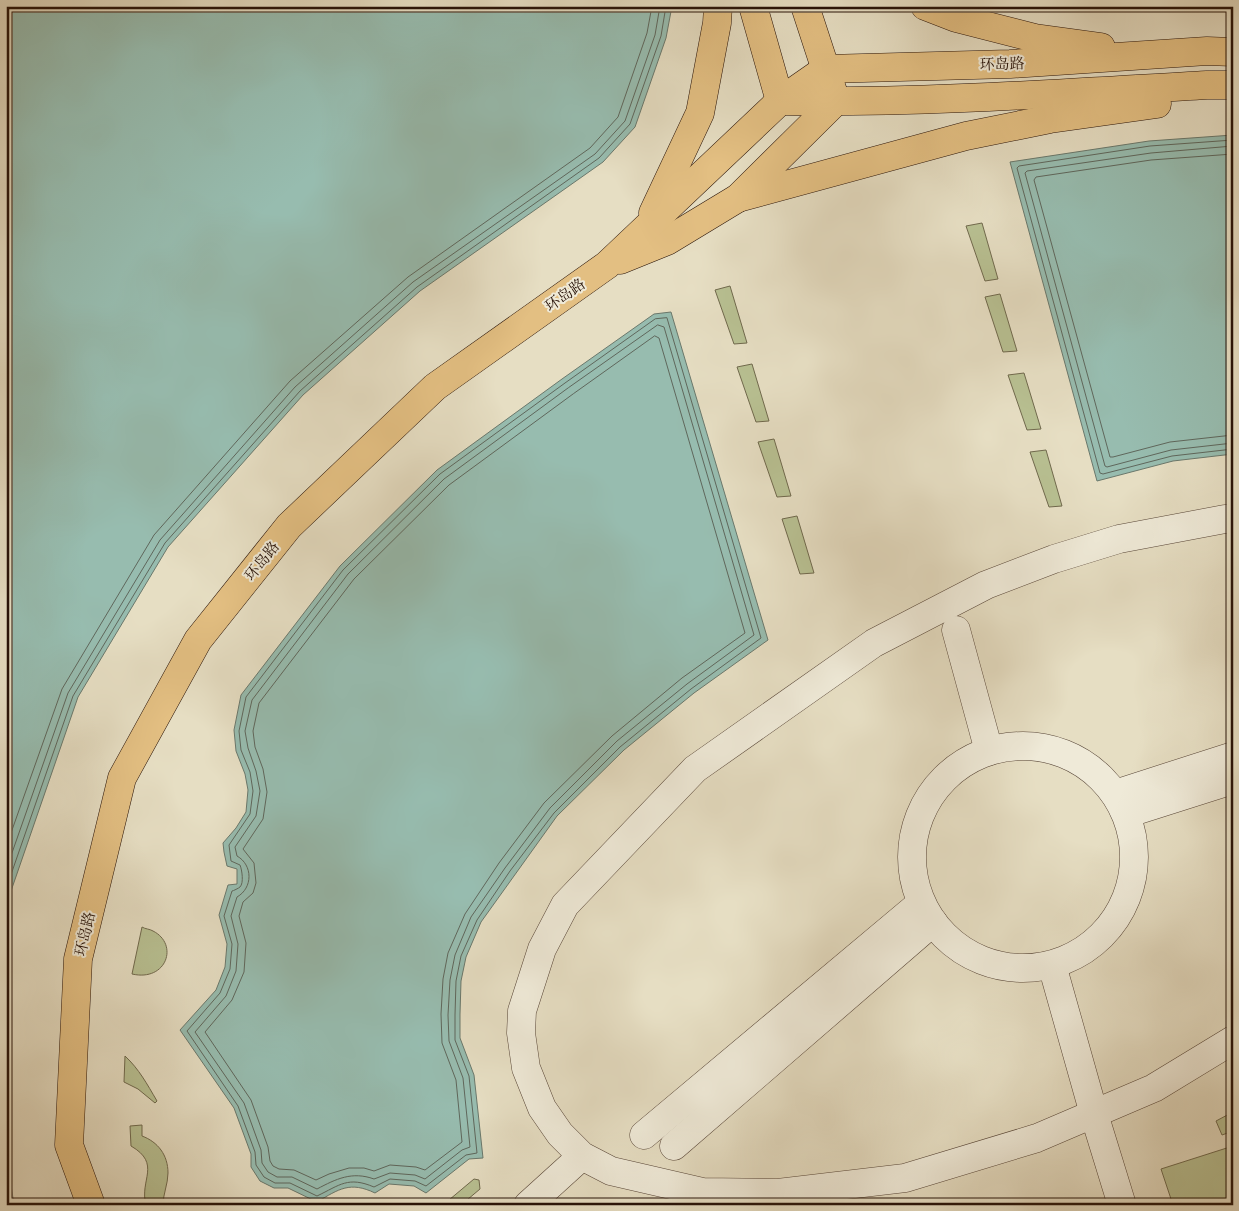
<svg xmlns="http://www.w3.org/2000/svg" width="1239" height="1211" font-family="'IM FELL DW Pica','Noto Serif SC',serif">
<rect width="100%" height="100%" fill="#e6dec3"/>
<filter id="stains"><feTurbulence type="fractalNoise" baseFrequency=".004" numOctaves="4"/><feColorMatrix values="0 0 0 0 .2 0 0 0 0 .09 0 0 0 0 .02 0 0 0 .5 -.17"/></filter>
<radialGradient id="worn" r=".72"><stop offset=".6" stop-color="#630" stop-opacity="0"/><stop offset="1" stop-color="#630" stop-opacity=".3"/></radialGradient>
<g fill="#b8c092" stroke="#70694d">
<polygon points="982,223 998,279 985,281 966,226"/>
<polygon points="730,286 747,343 734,344 715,290"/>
<polygon points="1000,294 1017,351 1003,352 985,297"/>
<polygon points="752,364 769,421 756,422 737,367"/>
<polygon points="1024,373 1041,429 1027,430 1008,375"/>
<polygon points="774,439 791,496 777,497 758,442"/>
<polygon points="1046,450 1062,506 1049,507 1030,452"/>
<polygon points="797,516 814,573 800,574 782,519"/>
<path d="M142,927C145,929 150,929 153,931C179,944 167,982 132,974Z"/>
<path d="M125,1056C139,1069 147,1084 157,1101L155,1103L138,1089L124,1082Z"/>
<polygon points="1233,1112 1233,1131 1222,1135 1216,1121"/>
<path d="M142,1125V1136C158,1142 168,1155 168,1173C168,1184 163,1194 163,1205H146C139,1180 162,1164 131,1146L130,1126Z"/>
<polygon points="1233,1146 1233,1205 1173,1205 1161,1169"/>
<polygon points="474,1179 479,1180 480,1189 461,1205 443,1205"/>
</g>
<g fill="#97bcaf" stroke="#6a786c">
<polygon points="6,6 672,6 666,38 635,127 603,162 420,291 303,395 168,547 78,697 11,891 6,931"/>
<polygon points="1233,135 1233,454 1173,461 1097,481 1010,162 1149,141"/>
<path d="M671,312L768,640L694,693L624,750L557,816L481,922L466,957L461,981L460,1014V1038L474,1075L483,1158L469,1159L426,1193L414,1186L389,1184L375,1193C350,1181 339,1189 317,1202L288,1188H274L260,1181L251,1167V1154L234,1108L180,1030L216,990L225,967L227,944L219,915L228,885L237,884V869L227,866L224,852L223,843L236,828L246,812L248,790L245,774L236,751L234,730L241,695L340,566L437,470L562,379L654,314Z"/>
<polygon points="6,1152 14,1205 6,1205"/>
</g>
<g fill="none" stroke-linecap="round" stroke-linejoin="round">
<g stroke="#5f675c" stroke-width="1">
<polyline points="1233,140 1150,146 1019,166 1017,168 1100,473 1103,474 1172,456 1233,449"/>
<polyline points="1233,146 1151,153 1027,171 1025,173 1105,466 1107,467 1171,450 1233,443"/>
<polyline points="1233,154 1151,160 1036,177 1034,180 1110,457 1113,457 1170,442 1233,435"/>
<path d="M667,318L761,638L691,689L620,747L554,813L510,871L477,920L461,956L456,981L455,1015V1040L469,1076L477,1153L466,1155L426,1186L415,1181L390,1179L374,1187C348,1176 340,1185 317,1196L290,1183H275L264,1177L256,1165L255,1152L238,1106L187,1031L220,993L230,969L232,944L224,916L232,891C233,891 239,888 240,887C244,883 242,870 240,865L231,861L229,845L250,814L253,791L250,772L241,750L239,731L246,697L343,570L440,474L565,383L655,319Z"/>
<path d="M658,325L664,327L754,635L687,684L617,741L550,808L505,868L471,917L455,955L450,980L448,1015L449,1041L463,1078L470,1147L462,1150L425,1179L415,1175L390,1173L374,1179C352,1171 336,1179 317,1189L292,1177H277L268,1172L262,1163L261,1150L244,1103L195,1032L226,996L236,971L238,944L231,916L237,897C253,888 253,865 237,856L235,847L256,816L260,791L256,771L248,748L245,731L252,700L348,574L444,479L568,388Z"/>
<polygon points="655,336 659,338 745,633 682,678 612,736 544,803 499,863 465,914 448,953 443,979 441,1014 442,1043 456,1080 462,1142 425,1170 416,1167 390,1165 374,1171 364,1168 349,1168 329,1174 316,1180 294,1170 279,1169 273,1166 270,1161 268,1147 251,1100 205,1032 232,1000 244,972 246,943 239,916 243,902 253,893 256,883 254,863 243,849 263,819 267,792 263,769 255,747 253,731 259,703 354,579 449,485 573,394"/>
<polyline points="6,847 62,689 154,535 290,381 408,277 590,148 618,117 647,33 652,6"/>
<polyline points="6,870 68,693 160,540 295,387 413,282 595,154 625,121 655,35 660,6"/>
<polyline points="6,889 73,696 165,543 300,391 417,287 599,158 630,124 661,36 666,6"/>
</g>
<defs>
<g id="minor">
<polyline points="1233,519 1225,519 1119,539 1054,559 986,585 874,643 695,769 565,905 542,949 522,1011 521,1033 526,1068 542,1108 560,1134 582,1156 611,1171 702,1192 778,1193 905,1178 1037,1138 1154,1088 1233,1040"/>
<polyline points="956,630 989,751"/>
<circle cx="1023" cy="857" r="111"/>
<polyline points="1115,794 1233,756"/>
<polyline points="1126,814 1233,780"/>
<polyline points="1052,965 1094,1114 1122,1205"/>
<polyline points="644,1135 921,903"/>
<polyline points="674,1146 933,922"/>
<polyline points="528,1205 582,1156"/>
</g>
<g id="major">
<path d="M753,6L780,101C923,103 1065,93 1207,85H1233"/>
<polyline points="925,6 956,18 1035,38 1101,47"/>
<polyline points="738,198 966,136 1050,119 1157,104"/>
<polyline points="653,213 700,113 717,23 718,6"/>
<polyline points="620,260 667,241 738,198 836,101 805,6"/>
<polyline points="91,1205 69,1145 78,959 122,778 198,640 289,526 435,387 607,265 780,101 826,69 1010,64 1207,51 1233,52"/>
</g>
</defs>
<use href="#minor" stroke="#574537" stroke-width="29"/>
<use href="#major" stroke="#271208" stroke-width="29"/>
<use href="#minor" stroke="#efead8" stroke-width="28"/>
<use href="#major" stroke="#e3bf82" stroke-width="28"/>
</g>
<g text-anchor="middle" stroke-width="4" stroke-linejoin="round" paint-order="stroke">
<g font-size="15" fill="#271208" stroke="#efead8">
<text transform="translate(1002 64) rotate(-2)" y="5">环岛路</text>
<text transform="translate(565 295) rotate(-35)" y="5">环岛路</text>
<text transform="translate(262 561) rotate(-51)" y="5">环岛路</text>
<text transform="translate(85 934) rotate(-77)" y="5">环岛路</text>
</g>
</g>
<rect width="1239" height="1211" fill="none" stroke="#e6dec3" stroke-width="25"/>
<rect x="8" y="8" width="1224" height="1196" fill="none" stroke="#271208" stroke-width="2.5"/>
<rect x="12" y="12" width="1214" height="1186" fill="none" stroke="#271208"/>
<rect width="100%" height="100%" filter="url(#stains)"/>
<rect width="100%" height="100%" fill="url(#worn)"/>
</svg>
